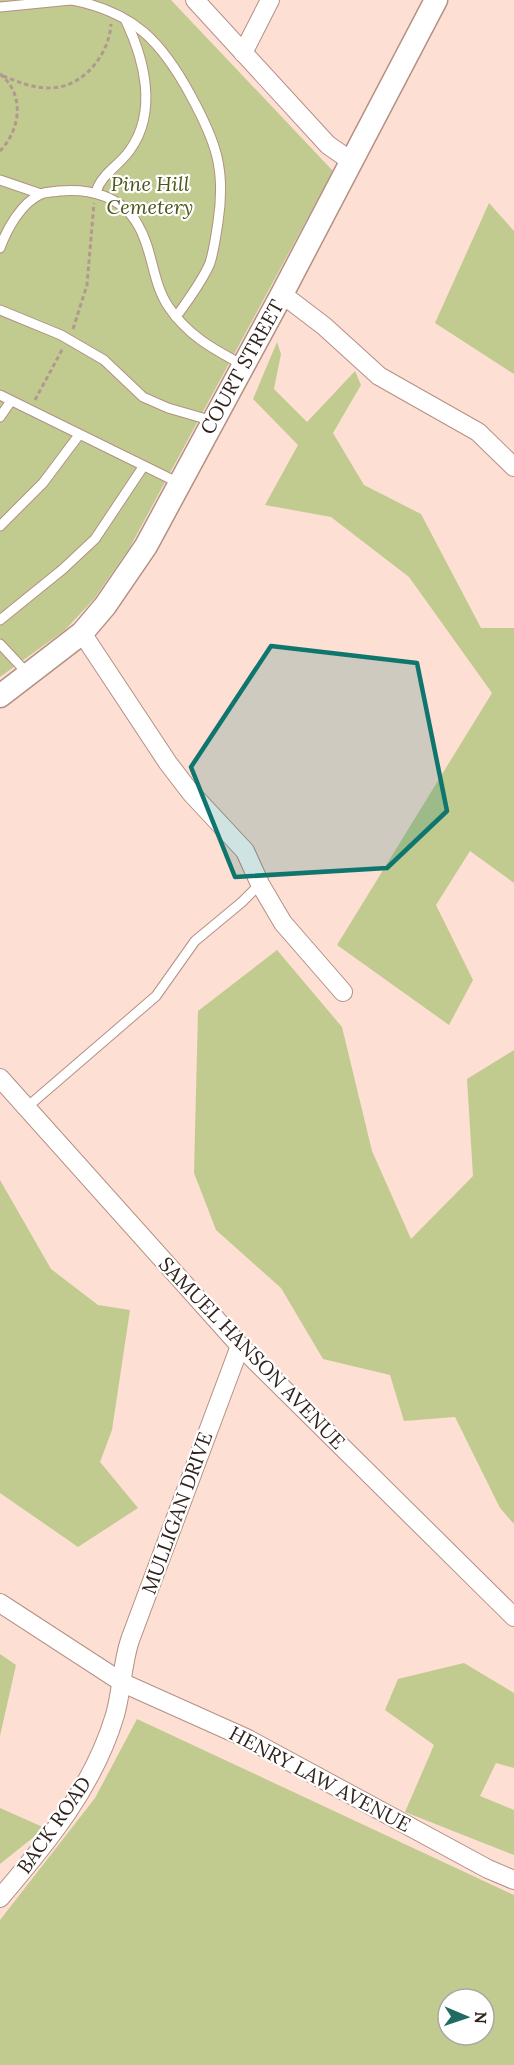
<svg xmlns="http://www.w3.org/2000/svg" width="514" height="2065" font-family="Lora,serif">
<rect width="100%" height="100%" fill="#fedfd4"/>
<g fill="#c1cb90" fill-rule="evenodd">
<polygon points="0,0 171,0 333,171 130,547 94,599 65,630 0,677"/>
<polygon points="489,203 514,231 514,374 435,323"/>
<polygon points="277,342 281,354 274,389 307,422 355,371 361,385 333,433 364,485 421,514 481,628 514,628 514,883 470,851 436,905 473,980 449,1025 337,945 492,693 409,577 331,517 265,505 298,445 253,399"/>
<polygon points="277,950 342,1027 372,1151 411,1239 473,1176 467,1079 514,1050 514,1524 500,1508 455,1417 404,1421 390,1375 323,1359 281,1288 216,1230 194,1173 198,1011"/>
<polygon points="0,1180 51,1269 98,1305 130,1310 112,1430 100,1462 138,1508 78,1547 0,1493"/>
<polygon points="0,1654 16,1665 0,1736"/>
<polygon points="464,1663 514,1693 514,1768 496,1763 480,1796 514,1810 514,1855 405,1812 434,1745 385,1710 398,1679"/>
<path d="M137,1719L514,1895V2065H0V1920L95,1798ZM448,1999H484V2035H448Z"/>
<polygon points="0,1808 45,1828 0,1864"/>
</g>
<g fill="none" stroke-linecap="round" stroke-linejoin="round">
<defs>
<g id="service">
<path d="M72,0C134,12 162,42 191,96C216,142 226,169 218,222C216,235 214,250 210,263C202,282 188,300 176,317"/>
<polyline points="0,7 71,0"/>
<polyline points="0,180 41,194"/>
<path d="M96,192C102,173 119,166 130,150C158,111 144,59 126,21"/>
<path d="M0,248C7,229 21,203 41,194C46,192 54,192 59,191C89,188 122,196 138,225C153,250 152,282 168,306C187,335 213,349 243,365"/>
<polyline points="0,310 61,335 104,360 143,397 168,408 213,421"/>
<polyline points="0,395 179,483"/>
<polyline points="0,417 11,401"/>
<polyline points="0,526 43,483 79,435"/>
<polyline points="0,620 63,569 95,539 143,467"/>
<polyline points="0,644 29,675"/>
<polyline points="26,1108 156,996 195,941 242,902 260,884"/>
</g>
<g id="minor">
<polyline points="195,0 328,145 351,161"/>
<polyline points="243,53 270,0"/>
<polyline points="282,294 324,326 379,376 478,432 514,467"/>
<polyline points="82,633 168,763 191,793 245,851 260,884 283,923 343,992"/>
<polyline points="0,1078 240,1346 514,1617"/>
<polyline points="0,1603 123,1683 248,1739 488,1869 514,1880"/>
<path d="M0,1898C47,1843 94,1786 115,1715C122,1690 122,1664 130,1640C167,1542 203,1444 240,1346"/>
</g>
<polyline id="tertiary" points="0,696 82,633 105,606 146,546 282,294 436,0"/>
</defs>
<use href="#service" stroke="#b49083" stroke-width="11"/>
<use href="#minor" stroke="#b49083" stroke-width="20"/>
<use href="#tertiary" stroke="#b49083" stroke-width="25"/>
<g stroke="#b19990" stroke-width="3" stroke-dasharray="4.5 3" stroke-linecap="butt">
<path d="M0,74C25,94 21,129 0,151"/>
<path d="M3,76C19,82 35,89 52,88C84,86 109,55 111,24"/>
<polyline points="73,329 87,285 94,203"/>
<polyline points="35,400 63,348"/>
</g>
<use href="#service" stroke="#fff" stroke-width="9"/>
<use href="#minor" stroke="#fff" stroke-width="18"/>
<use href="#tertiary" stroke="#fff" stroke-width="22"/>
</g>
<path fill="#0f766e" fill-opacity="0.2" stroke="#0f766e" stroke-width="4.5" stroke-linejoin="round" d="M271,646L417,663L447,811L387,868L235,877L191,767Z"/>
<g text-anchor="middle" stroke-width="4.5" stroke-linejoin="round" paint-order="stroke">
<g font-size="20" font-style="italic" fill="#4e5619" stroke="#fff">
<text x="150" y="191">Pine Hill<tspan x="150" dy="23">Cemetery</tspan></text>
</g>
<g font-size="20" fill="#30221d" stroke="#fff">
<text transform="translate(242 367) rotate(-61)" y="7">COURT STREET</text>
<text transform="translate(252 1353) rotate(46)" y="7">SAMUEL HANSON AVENUE</text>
<text transform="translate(177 1513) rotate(-70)" y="7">MULLIGAN DRIVE</text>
<text transform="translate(320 1779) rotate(28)" y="7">HENRY LAW AVENUE</text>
<text transform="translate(54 1825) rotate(-55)" y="7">BACK ROAD</text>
</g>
</g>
<g transform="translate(466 2017) rotate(92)"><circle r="28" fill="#ffffff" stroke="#aca7a5" stroke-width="1.5"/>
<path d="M0-4.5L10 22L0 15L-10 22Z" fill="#226b62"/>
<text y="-9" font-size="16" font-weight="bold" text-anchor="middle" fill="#30221d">N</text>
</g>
</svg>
